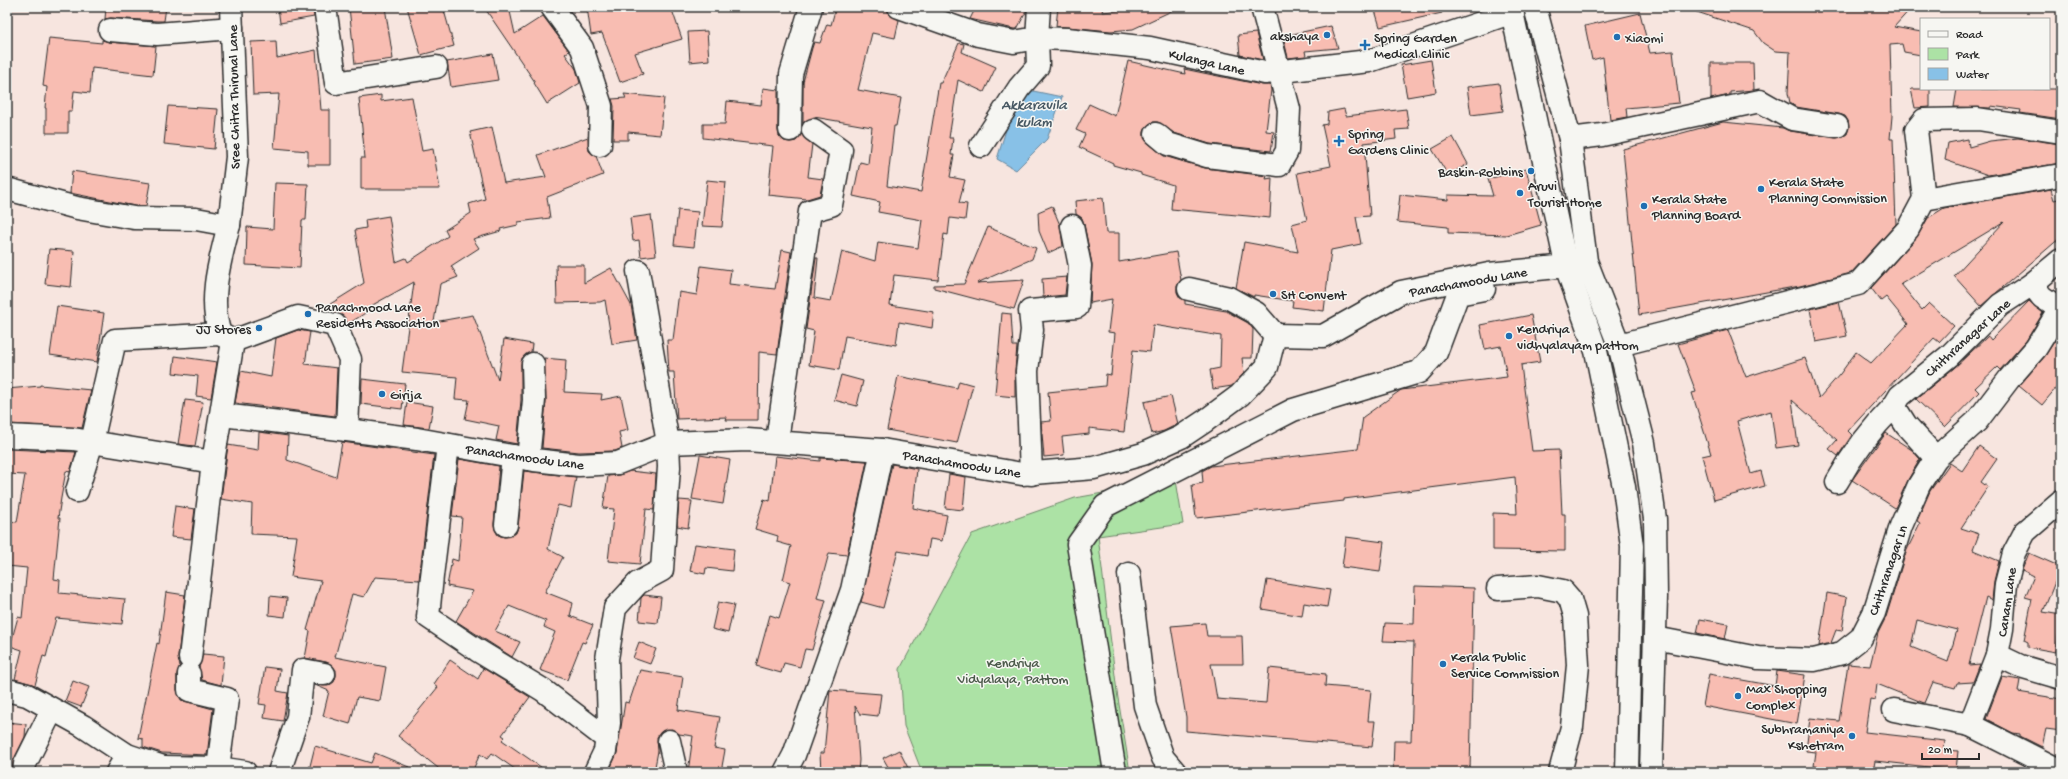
<svg xmlns="http://www.w3.org/2000/svg" width="2068" height="779" font-family="'Gochi Hand',sans-serif">
<rect width="100%" height="100%" fill="#f7e5df"/>
<filter id="ink" filterUnits="userSpaceOnUse"><feTurbulence type="fractalNoise" baseFrequency=".025" numOctaves="2"/><feDisplacementMap in="SourceGraphic" scale="8" xChannelSelector="R" yChannelSelector="G"/><feConvolveMatrix kernelMatrix="1 2 1 2 8 2 1 2 1" color-interpolation-filters="sRGB"/></filter>
<g filter="url(#ink)">
<polygon fill="#ace2a5" stroke="#6c8668" points="1176,480 1183,524 1098,536 1117,692 1130,772 922,772 904,726 900,669 972,534 1075,498"/>
<polygon fill="#88c1e7" stroke="#63859c" points="1019,88 1062,97 1047,139 1016,170 997,159"/>
<g fill="#f8bdb2" stroke="#2b2b2b" fill-rule="evenodd">
<polygon points="106,7 166,7 164,21 157,21 111,18 105,19"/>
<polygon points="278,7 313,7 314,17 280,23"/>
<polygon points="349,7 385,7 393,59 355,64"/>
<polygon points="407,7 443,7 454,46 421,55"/>
<polygon points="484,7 509,7 515,34 543,16 569,51 565,54 576,69 580,83 547,104 534,83 535,82"/>
<polygon points="587,7 671,7 682,39 635,53 643,74 620,82 602,33 591,35"/>
<polygon points="836,7 880,7 887,9 890,15 899,20 895,38 872,33 858,90 901,98 896,126 894,126 887,186 921,192 939,83 941,83 959,43 964,44 962,52 996,67 984,92 958,80 949,138 953,138 951,155 954,155 950,177 965,180 959,203 967,204 965,220 950,218 948,235 944,234 938,280 894,275 890,305 934,312 932,328 899,322 896,345 845,336 839,370 809,365 814,331 806,329 816,258 818,258 814,298 831,301 842,251 875,261 878,242 918,248 922,220 878,212 880,202 853,196 860,162 868,164 872,127 814,117 803,123 803,82 812,48 814,42 820,43 827,24 831,25"/>
<polygon points="976,7 1026,7 1026,12 1017,29 1014,29 970,19"/>
<polygon points="1058,7 1103,7 1102,12 1155,7 1180,7 1133,29 1111,31 1056,26"/>
<polygon points="1374,7 1441,7 1442,13 1380,27"/>
<polygon points="1692,7 1912,7 1894,27 1921,32 1921,55 1904,52 1902,44 1890,45 1892,116 1890,139 1893,139 1896,224 1851,273 1800,286 1639,315 1623,149 1723,122 1783,128 1790,131 1835,138 1842,137 1847,134 1849,128 1848,121 1845,116 1839,114 1796,107 1790,103 1788,93 1790,52 1775,51 1763,43 1754,31 1691,10"/>
<polygon points="1640,13 1650,53 1673,51 1679,103 1626,108 1627,117 1610,120 1603,57 1592,60 1585,26"/>
<polygon points="1331,26 1338,48 1305,51 1306,56 1288,58 1283,36"/>
<polygon points="707,31 709,60 690,62 688,32"/>
<polygon points="1256,33 1263,60 1240,55 1238,35"/>
<polygon points="49,38 102,43 102,40 109,42 156,46 153,75 92,68 90,93 74,91 72,111 68,111 68,133 46,133 46,108 45,108 47,87 43,86"/>
<polygon points="276,41 277,58 316,50 321,110 330,110 330,165 308,165 308,151 274,148 279,94 253,95 251,42"/>
<polygon points="493,54 498,80 451,87 447,62"/>
<polygon points="1431,60 1436,92 1407,97 1401,65"/>
<polygon points="1128,61 1185,74 1184,69 1262,85 1270,85 1271,90 1266,131 1274,132 1271,151 1210,144 1174,133 1158,122 1152,122 1147,126 1144,132 1144,138 1148,143 1164,156 1205,168 1267,176 1266,179 1272,178 1270,218 1171,209 1173,185 1141,175 1141,173 1113,165 1113,163 1079,147 1085,134 1076,130 1089,104 1115,116"/>
<polygon points="1711,63 1753,63 1754,90 1730,92 1730,95 1711,99"/>
<polygon points="1499,83 1503,111 1471,115 1467,87"/>
<polygon points="763,88 778,90 778,130 779,136 784,141 790,142 796,141 801,134 812,144 808,177 823,179 820,195 807,199 768,195 773,146 703,138 703,124 725,124 727,101 761,105"/>
<polygon points="1911,89 1930,89 1930,107 1915,108"/>
<polygon points="1957,89 2061,89 2061,119 2020,113 2021,110 1991,106 1991,108 1954,107"/>
<polygon points="624,94 664,98 660,135 628,132 628,140 613,140 614,106 612,99 626,98"/>
<polygon points="381,95 381,101 412,97 422,151 433,149 440,189 361,189 361,158 365,158 359,98"/>
<polygon points="168,106 218,109 214,149 164,144"/>
<polygon points="1344,109 1346,116 1406,109 1409,129 1395,130 1396,139 1364,143 1370,216 1356,217 1361,244 1331,250 1324,311 1292,307 1293,301 1254,295 1254,297 1236,288 1244,242 1298,252 1292,224 1307,220 1297,173 1331,166 1322,125 1327,124 1328,112"/>
<polygon points="492,127 504,183 546,177 538,155 588,137 589,151 596,156 603,175 547,197 550,218 518,222 518,225 500,229 501,231 473,239 479,248 451,266 458,277 440,284 434,322 473,315 498,380 504,339 532,344 531,352 522,358 521,364 521,400 517,444 496,440 499,426 465,419 469,400 455,399 457,377 402,372 414,282 369,307 370,310 348,324 343,316 331,311 327,306 364,283 355,230 366,228 365,220 389,216 396,262 406,258 408,262 448,236 445,230 471,213 469,204 485,199 470,132"/>
<polygon points="1453,137 1468,164 1448,175 1432,149"/>
<polygon points="2018,138 2061,144 2061,163 1988,175 1945,160 1948,143 1968,139 1969,147 1990,141"/>
<polygon points="1526,169 1541,225 1507,235 1448,233 1448,227 1397,222 1400,195 1448,200 1448,195 1493,196 1488,179"/>
<polygon points="72,171 150,183 146,206 135,206 70,193"/>
<polygon points="707,180 726,182 722,227 702,226"/>
<polygon points="275,183 308,184 306,220 302,220 300,268 246,265 247,227 273,229"/>
<polygon points="2051,189 2054,200 2058,199 2061,209 2061,237 1981,306 1954,276 2004,222 1901,284 1922,310 1929,303 1954,326 1939,342 1934,338 1848,431 1852,435 1838,456 1829,449 1837,440 1792,400 1798,445 1776,448 1771,411 1737,421 1751,474 1761,471 1765,486 1714,500 1702,456 1711,454 1692,393 1696,392 1678,344 1728,330 1746,377 1805,358 1819,398 1840,374 1856,352 1871,363 1908,324 1886,297 1881,301 1871,288 1917,237 1928,218 1944,208"/>
<polygon points="1103,198 1106,233 1119,233 1119,262 1176,252 1181,280 1177,286 1177,292 1180,298 1185,300 1185,304 1226,311 1248,323 1253,329 1252,358 1242,358 1244,373 1232,386 1213,389 1210,370 1220,368 1221,336 1153,325 1150,352 1133,350 1124,432 1089,428 1089,434 1062,437 1064,455 1044,457 1041,422 1051,421 1048,392 1105,386 1106,374 1111,375 1115,333 1108,332 1112,299 1090,303 1092,264 1084,224 1082,218 1076,214 1075,201"/>
<polygon points="1052,206 1060,225 1063,246 1048,253 1039,231 1038,212"/>
<polygon points="678,210 698,212 694,247 674,245"/>
<polygon points="651,215 656,255 641,257 639,240 633,241 630,218"/>
<polygon points="988,227 1036,248 1032,259 977,283 1024,280 1014,309 934,288 934,285 964,284"/>
<polygon points="49,249 74,251 71,287 45,284"/>
<polygon points="782,250 791,252 777,354 759,352 758,420 726,420 727,417 677,419 674,372 669,372 667,340 673,340 679,292 697,295 701,266 731,270 729,284 775,289"/>
<polygon points="556,265 584,265 584,283 611,268 631,305 637,340 612,344 605,300 600,302 557,303"/>
<polygon points="1067,277 1065,295 1043,297 1042,279"/>
<polygon points="2029,301 2043,313 2026,341 2000,370 1997,367 1975,388 1979,392 1945,427 1916,399 1954,368 1988,336 1991,340"/>
<polygon points="1839,302 1847,336 1816,342 1810,309"/>
<polygon points="57,306 104,313 97,362 50,355"/>
<polygon points="1002,313 1011,314 1013,346 1017,346 1015,371 1015,397 995,395"/>
<polygon points="1531,315 1540,362 1521,365 1532,451 1559,450 1562,514 1565,514 1565,551 1493,550 1493,513 1517,514 1515,477 1344,499 1344,501 1196,518 1192,485 1203,483 1202,471 1211,466 1358,449 1363,417 1401,390 1507,377 1501,346 1485,349 1480,325"/>
<polygon points="298,330 310,332 305,364 337,368 335,416 235,403 241,371 271,377 276,338"/>
<polygon points="2061,331 2061,382 2042,405 2019,386 2045,356"/>
<polygon points="175,356 217,362 211,398 196,396 198,376 173,373"/>
<polygon points="544,358 566,360 564,392 602,394 601,400 621,396 628,430 619,432 622,448 615,451 579,452 542,448 546,400"/>
<polygon points="841,375 863,381 857,406 834,400"/>
<polygon points="898,376 957,388 959,381 973,385 957,443 887,430"/>
<polygon points="362,379 405,384 402,409 361,404"/>
<polygon points="40,385 91,390 82,428 7,424 7,389 40,386"/>
<polygon points="1171,396 1178,424 1164,431 1152,434 1144,402"/>
<polygon points="185,400 203,402 195,446 178,444"/>
<polygon points="407,402 433,406 429,428 404,425"/>
<polygon points="259,432 288,436 287,460 336,477 342,442 434,455 419,580 375,577 364,597 352,594 335,657 386,667 380,701 357,697 350,724 323,716 329,691 315,685 328,686 334,682 336,676 336,670 332,665 326,662 305,658 310,631 307,630 321,581 291,577 297,536 251,534 252,504 221,499 228,445 258,450"/>
<polygon points="1886,433 1912,450 1920,459 1908,480 1895,508 1852,480"/>
<path d="M1979,446L1997,459L1981,482L1988,487L1961,528L1979,534L1973,550L1999,561L1994,581L1992,600L1986,597L1969,665L1980,664L1973,682L1957,683L1955,688L1933,682L1924,703L1877,684L1875,700L1870,699L1865,732L1945,741L1944,750L1958,751L1956,770L1875,761L1873,772L1814,766L1816,752L1806,751L1810,718L1839,721L1848,664L1870,666L1878,633L1886,617L1906,552L1920,523L1917,521L1930,491L1950,463L1962,471ZM1917,620L1957,630L1948,662L1911,647Z"/>
<polygon points="7,449 76,452 70,472 66,471 61,498 58,518 60,518 54,579 60,580 59,593 125,599 122,624 56,618 46,657 43,656 35,685 15,679 22,650 10,646 18,617 22,618 27,568 7,566 7,521 17,522 25,475 7,474"/>
<polygon points="700,455 730,460 723,504 692,499"/>
<polygon points="775,456 820,461 820,458 867,461 847,555 829,553 817,598 826,600 812,650 805,649 800,667 784,663 781,673 756,666 770,615 779,618 790,582 783,580 791,546 777,542 778,536 755,529 764,499 770,501"/>
<polygon points="459,459 499,466 494,524 495,530 498,535 504,537 511,536 516,533 518,527 524,471 576,477 571,508 558,505 548,549 563,557 545,592 573,603 570,616 593,625 585,643 582,642 567,680 540,670 555,632 544,627 546,621 509,606 495,631 520,642 512,657 456,621 473,591 447,586 452,559 458,561 462,517 452,516"/>
<polygon points="892,464 917,469 913,508 947,515 942,541 930,539 927,556 898,551 883,608 861,602"/>
<polygon points="630,471 656,474 654,510 646,509 640,564 608,561 614,509 603,508 608,476 619,475"/>
<polygon points="949,474 966,477 963,510 945,508"/>
<polygon points="679,500 692,501 688,528 677,526"/>
<polygon points="175,506 195,509 191,539 171,537"/>
<polygon points="1346,537 1384,542 1380,572 1342,567"/>
<polygon points="695,544 734,549 732,571 706,568 705,574 690,571"/>
<polygon points="2029,553 2061,567 2043,612 2061,615 2056,652 2028,647 2028,642 2024,640 2032,599 2025,597 2034,576 2022,570"/>
<polygon points="1267,580 1330,590 1327,607 1304,603 1302,616 1262,609"/>
<polygon points="1415,586 1474,588 1470,772 1393,772 1394,741 1411,741 1414,642 1383,641 1385,623 1414,624"/>
<polygon points="166,592 185,595 178,657 180,665 177,674 177,690 181,700 213,709 207,755 162,753 143,747 143,739 138,738 157,643 159,644"/>
<polygon points="1827,593 1847,597 1842,631 1836,630 1831,643 1819,646"/>
<polygon points="644,595 661,597 658,623 639,621 641,598"/>
<polygon points="270,596 287,598 285,617 269,615"/>
<polygon points="718,602 734,605 728,633 712,629"/>
<polygon points="1700,619 1728,624 1725,639 1697,633"/>
<polygon points="1205,623 1207,636 1242,636 1243,664 1211,664 1217,699 1266,703 1269,668 1326,674 1325,686 1371,690 1368,721 1375,721 1372,747 1186,731 1186,717 1171,626"/>
<polygon points="639,642 656,649 650,664 633,658"/>
<polygon points="203,654 224,656 221,685 202,680 199,667"/>
<polygon points="450,660 478,679 483,668 530,697 502,735 505,737 502,740 548,772 519,772 492,753 487,759 480,754 472,772 443,772 398,736 438,687 434,684"/>
<polygon points="265,667 280,669 277,691 288,693 283,721 264,718 266,705 259,704"/>
<polygon points="640,670 683,677 678,710 720,717 714,748 725,750 721,772 688,772 693,736 679,734 672,729 662,731 657,737 658,751 654,772 621,772 611,767 617,753 625,702 629,703"/>
<polygon points="1777,671 1805,675 1797,724 1703,706 1709,674 1775,686"/>
<polygon points="2002,677 2020,680 2018,692 2061,699 2061,731 2046,729 2042,747 2020,736 2020,734 2013,733 1986,719"/>
<polygon points="73,681 89,687 81,707 65,701"/>
<polygon points="830,690 881,694 878,716 860,714 855,706 859,760 858,772 821,772 820,753 824,753"/>
<polygon points="7,722 26,724 25,737 14,759 12,772 7,772"/>
<polygon points="315,746 371,763 375,753 421,772 317,772 309,770"/>
<polygon points="899,750 910,772 891,772 883,758"/>
</g>
<g fill="none" stroke-linecap="round" stroke-linejoin="round">
<defs>
<g id="minor">
<polyline points="325,7 336,83 436,67"/>
<polyline points="552,7 582,48 601,106 600,145"/>
<polyline points="899,7 978,35 1014,42 1037,38 1067,39 1150,48 1265,73 1369,61 1513,12"/>
<polyline points="110,30 157,34 232,28"/>
<polyline points="790,130 791,74 811,7"/>
<polyline points="1156,134 1168,144 1207,156 1279,165 1287,151 1289,109 1262,7"/>
<polyline points="1570,139 1602,135 1760,101 1792,119 1837,126"/>
<polyline points="981,146 1019,88 1038,66 1037,38 1039,7"/>
<polyline points="7,189 77,208 134,218 196,219 229,225 237,157 231,7"/>
<polyline points="1924,199 2061,175"/>
<polyline points="2032,284 2061,260"/>
<polyline points="1189,289 1229,298 1256,313 1275,335"/>
<polyline points="1619,345 1858,284 1908,229 1924,199 1916,130 1924,120 1978,119 2061,132"/>
<polyline points="1894,406 1900,396 1949,356 2000,305 2032,284 2042,297 2060,309 2036,348 2009,379 1977,421 1936,458"/>
<path d="M222,415L347,430L350,359L335,325L298,317L233,341L220,334C208,299 220,260 229,225"/>
<polyline points="347,430 417,439 534,460 579,465 618,463 668,443 747,440 882,450 1022,474 1094,468 1143,454 1181,437 1205,421 1240,395 1267,367 1275,335 1323,336 1401,292 1489,274 1567,266 1585,261"/>
<polyline points="7,436 73,439 213,462"/>
<polyline points="777,441 810,211 831,205 841,150 813,130"/>
<polyline points="448,445 432,576 428,617 477,650 543,690 607,739"/>
<polyline points="528,459 534,400 533,364"/>
<polyline points="1031,474 1027,371 1032,330 1030,311 1077,307 1080,266 1072,226"/>
<polyline points="77,491 92,442 115,340 220,334"/>
<polyline points="2061,501 2025,532 2014,553 2006,584 2002,629 1997,655 2020,666 2061,678"/>
<polyline points="506,525 513,456"/>
<polyline points="1129,574 1145,706 1163,758 1175,772"/>
<polyline points="1498,589 1538,586 1563,591 1570,599 1575,616 1578,665 1572,727 1560,772"/>
<path d="M1655,638L1758,658L1814,660L1842,653L1861,638L1874,613L1901,526L1919,485L1936,458L1906,425L1894,406C1871,429 1853,453 1837,482"/>
<polyline points="190,658 213,462 233,341"/>
<polyline points="189,674 189,690 227,699 218,768"/>
<polyline points="7,690 27,695 83,726 127,755 163,767"/>
<polyline points="1894,710 1970,725 2061,771"/>
<polyline points="1970,725 1997,655"/>
<polyline points="669,741 676,772"/>
<polyline points="24,772 25,764 52,710"/>
<polyline points="117,772 127,755"/>
<polyline points="165,772 163,767 218,768 245,772"/>
<polyline points="279,772 298,717 303,670 324,674"/>
<polyline points="595,772 605,751 609,723 607,659 615,608 638,583 662,570 669,467 668,443 638,271"/>
<polyline points="785,772 794,755 852,590 882,450"/>
<polyline points="1115,772 1078,544 1105,506 1293,410 1419,372 1436,353 1458,294 1484,289"/>
</g>
<g id="major">
<polyline points="1511,7 1567,269 1596,351 1624,487 1632,546 1627,772"/>
<polyline points="1535,7 1570,139 1586,261 1619,345 1644,443 1655,519 1656,597 1651,772"/>
</g>
</defs>
<use href="#minor" stroke="#2b2b2b" stroke-width="25"/>
<use href="#major" stroke="#2b2b2b" stroke-width="25"/>
<use href="#minor" stroke="#f6f6f2" stroke-width="22"/>
<use href="#major" stroke="#f6f6f2" stroke-width="22"/>
</g>
</g>
<g fill="#1f6fb2" stroke="#f6f6f2" stroke-width="1.5">
<circle cx="1327" cy="35" r="4"/>
<circle cx="1617" cy="37" r="4"/>
<path d="M1363 39h4v4h4v4h-4v4h-4v-4h-4v-4h4z"/>
<path d="M1337 135h4v4h4v4h-4v4h-4v-4h-4v-4h4z"/>
<circle cx="1531" cy="171" r="4"/>
<circle cx="1761" cy="189" r="4"/>
<circle cx="1520" cy="193" r="4"/>
<circle cx="1644" cy="206" r="4"/>
<circle cx="1273" cy="294" r="4"/>
<circle cx="308" cy="314" r="4"/>
<circle cx="259" cy="328" r="4"/>
<circle cx="1509" cy="336" r="4"/>
<circle cx="382" cy="394" r="4"/>
<circle cx="1443" cy="664" r="4"/>
<circle cx="1738" cy="696" r="4"/>
<circle cx="1852" cy="736" r="4"/>
</g>
<g text-anchor="middle" stroke-width="3" stroke-linejoin="round" paint-order="stroke">
<g font-size="14" fill="#2b2b2b" stroke="#f6f6f2" text-anchor="start">
<text x="1319" y="40" text-anchor="end">akshaya</text>
<text x="1374" y="42">Spring Garden<tspan x="1374" dy="16">Medical Clinic</tspan></text>
<text x="1625" y="42">Xiaomi</text>
<text x="1348" y="138">Spring<tspan x="1348" dy="16">Gardens Clinic</tspan></text>
<text x="1523" y="176" text-anchor="end">Baskin-Robbins</text>
<text x="1769" y="186">Kerala State<tspan x="1769" dy="16">Planning Commission</tspan></text>
<text x="1528" y="190">Aruvi<tspan x="1528" dy="16">Tourist Home</tspan></text>
<text x="1652" y="203">Kerala State<tspan x="1652" dy="16">Planning Board</tspan></text>
<text x="1281" y="299">SH Convent</text>
<text x="316" y="311">Panachmood Lane<tspan x="316" dy="16">Residents Association</tspan></text>
<text x="251" y="333" text-anchor="end">JJ Stores</text>
<text x="1517" y="333">Kendriya<tspan x="1517" dy="16">vidhyalayam pattom</tspan></text>
<text x="390" y="399">Girija</text>
<text x="1451" y="661">Kerala Public<tspan x="1451" dy="16">Service Commission</tspan></text>
<text x="1746" y="693">Max Shopping<tspan x="1746" dy="16">Complex</tspan></text>
<text x="1844" y="733" text-anchor="end">Subhramaniya<tspan x="1844" dy="16">Kshetram</tspan></text>
</g>
<g font-size="14" fill="#2b2b2b" stroke="#f6f6f2">
<text transform="translate(1207 61) rotate(13)" y="5">Kulanga Lane</text>
<text transform="translate(233 97) rotate(-91)" y="5">Sree Chitra Thirunal Lane</text>
<text transform="translate(1468 281) rotate(-10)" y="5">Panachamoodu Lane</text>
<text transform="translate(1967 337) rotate(-42)" y="5">Chithranagar Lane</text>
<text transform="translate(525 456) rotate(8)" y="5">Panachamoodu Lane</text>
<text transform="translate(962 463) rotate(9)" y="5">Panachamoodu Lane</text>
<text transform="translate(1887 570) rotate(-71)" y="5">Chithranagar Ln</text>
<text transform="translate(2006 602) rotate(-82)" y="5">Canam Lane</text>
</g>
<g font-size="14" fill="#4b594a" stroke="#f6f6f2">
<text x="1013" y="667">Kendriya<tspan x="1013" dy="16">Vidyalaya, Pattom</tspan></text>
</g>
<g font-size="15" font-style="italic" fill="#475863" stroke="#f6f6f2">
<text x="1034" y="109">Akkaravila<tspan x="1034" dy="17">kulam</tspan></text>
</g>
</g>
<rect width="2068" height="779" fill="none" stroke="#f6f6f2" stroke-width="24"/>
<rect x="12" y="12" width="2044" height="755" fill="none" stroke="#2b2b2b" stroke-width="1.5" filter="url(#ink)"/>
<rect x="1920" y="18" width="130" height="72" fill="#f6f6f2" stroke="#a5a5a2"/>
<rect x="1928" y="31" width="20" height="6" fill="#f6f6f2" stroke="#a5a5a2"/>
<text x="1956" y="38" font-size="12" fill="#2b2b2b">Road</text>
<rect x="1928" y="48" width="20" height="12" fill="#ace2a5" stroke="#a5a5a2"/>
<text x="1956" y="58" font-size="12" fill="#2b2b2b">Park</text>
<rect x="1928" y="68" width="20" height="12" fill="#88c1e7" stroke="#a5a5a2"/>
<text x="1956" y="78" font-size="12" fill="#2b2b2b">Water</text>
<path d="M1922 753v6h57v-6" fill="none" stroke="#2b2b2b" stroke-width="2"/>
<text x="1928" y="753" font-size="12" fill="#2b2b2b" stroke="#f6f6f2" stroke-width="3" paint-order="stroke">20 m</text>
</svg>
